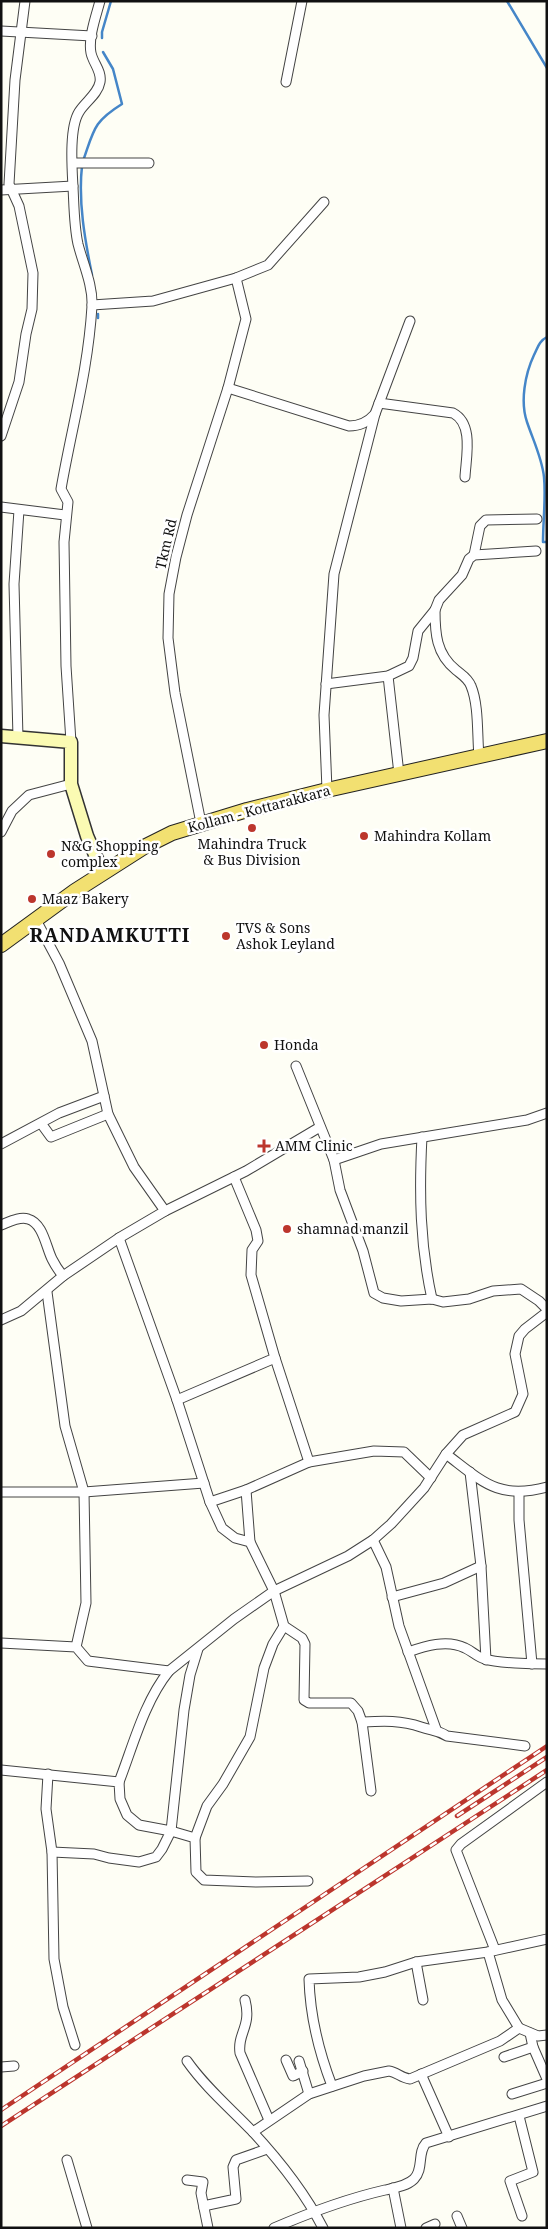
<svg xmlns="http://www.w3.org/2000/svg" width="548" height="2229" font-family="'Noto Serif',serif">
<rect width="100%" height="100%" fill="#fefef5"/>
<g fill="none" stroke-linecap="round" stroke-linejoin="round">
<g stroke="#4586c8" stroke-width="2.5">
<polyline points="507,1 547,68"/>
<polyline points="102,38 102,32 111,1"/>
<path d="M83,161C94,130 93,122 122,104L113,69L103,52"/>
<path d="M82,166C78,202 85,240 92,275"/>
<polyline points="98,314 98,318"/>
<path d="M547,337C539,341 538,347 534,355C525,374 520,402 527,422C533,440 542,458 544,477C546,498 543,521 543,542H547"/>
</g>
<defs>
<g id="street">
<polyline points="1,31 92,36"/>
<polyline points="286,82 302,1"/>
<polyline points="73,163 149,163"/>
<polyline points="1,190 73,186"/>
<polyline points="92,305 153,301 236,278 268,265 324,202"/>
<path d="M228,388L349,426C360,426 368,422 375,414L410,321"/>
<path d="M379,403L453,413C474,424 466,457 465,477"/>
<polyline points="1,436 19,382 26,334 32,309 33,273 19,206 9,184 15,80 25,1"/>
<polyline points="1,507 65,515"/>
<polyline points="474,555 480,526 486,520 537,519"/>
<path d="M435,610C435,633 436,654 456,670C462,675 468,678 471,686C479,705 477,736 479,756"/>
<polyline points="388,676 399,774"/>
<polyline points="326,684 388,676 409,666 413,658 418,631 435,610 439,600 462,575 469,559 474,555 536,551"/>
<polyline points="18,738 14,584 19,510"/>
<path d="M71,742L66,666L64,542L68,502L61,489C72,426 88,371 92,306C93,285 83,264 78,244C74,226 74,205 73,187C72,168 69,128 79,112C85,102 98,94 100,82C102,71 93,63 91,53C88,38 96,16 100,1"/>
<polyline points="327,790 324,715 334,574 375,414"/>
<polyline points="201,823 175,693 168,638 169,594 176,557 187,515 228,388 246,319 236,278"/>
<polyline points="1,832 12,811 29,795 71,784"/>
<polyline points="35,918 59,963 92,1041 108,1114 134,1167 165,1211"/>
<polyline points="296,1066 334,1160 340,1190 363,1251 374,1293 383,1298 401,1301 432,1299 443,1302 469,1299 493,1291 521,1289 539,1301 547,1309"/>
<polyline points="43,1126 51,1137 108,1114"/>
<path d="M422,1137C419,1193 420,1245 432,1299"/>
<polyline points="1,1144 59,1113 104,1096"/>
<polyline points="334,1160 381,1144 527,1120 547,1113"/>
<path d="M1,1225C9,1222 20,1216 28,1219C43,1223 46,1247 52,1259C55,1265 59,1271 63,1276"/>
<polyline points="119,1238 177,1400 210,1502 222,1528 235,1538 250,1542 274,1591 284,1626 302,1638 305,1644 304,1700 309,1703 351,1703 358,1711 362,1722 371,1791"/>
<polyline points="47,1292 65,1426 84,1492 86,1603 76,1647"/>
<polyline points="1,1320 21,1311 63,1276 119,1238 165,1211 246,1171 320,1127"/>
<polyline points="275,1358 309,1462"/>
<polyline points="177,1400 275,1358 251,1275 252,1250 258,1241 256,1230 234,1177"/>
<path d="M446,1454C483,1482 498,1500 547,1487"/>
<polyline points="470,1472 481,1566 486,1660"/>
<polyline points="246,1490 250,1542"/>
<polyline points="1,1492 84,1492 204,1483"/>
<polyline points="519,1493 519,1520 532,1664"/>
<polyline points="210,1502 246,1490 309,1462 374,1451 404,1452 431,1478"/>
<polyline points="373,1540 386,1567 399,1626 436,1729"/>
<polyline points="392,1597 444,1583 481,1566"/>
<polyline points="1,1643 76,1647 88,1661 169,1671"/>
<path d="M408,1652C425,1646 447,1639 465,1648C472,1651 477,1657 485,1659C497,1663 533,1664 547,1664"/>
<path d="M362,1722C383,1721 401,1720 421,1727C432,1731 436,1729 447,1736L525,1746"/>
<polyline points="1,1770 119,1782 120,1799 127,1815 139,1825 171,1831 195,1838 196,1872 204,1880 256,1882 308,1881"/>
<polyline points="48,1774 46,1809 52,1852 54,1959 63,2007 75,2045"/>
<path d="M119,1782C133,1746 144,1702 169,1671L234,1619L274,1591L348,1556L373,1540L391,1524L424,1488L446,1454L463,1435L515,1412L523,1394L515,1354L519,1336L525,1329L547,1312"/>
<polyline points="195,1838 207,1806 223,1784 250,1737 264,1668 273,1644 284,1626"/>
<polyline points="52,1852 94,1854 109,1858 139,1862 156,1857 162,1849 171,1831 184,1710 190,1675 198,1649"/>
<polyline points="495,1950 456,1850 461,1844 547,1782"/>
<polyline points="488,1952 502,2000 519,2028"/>
<polyline points="416,1962 423,2000"/>
<path d="M245,2000C252,2027 237,2033 240,2053L269,2120"/>
<polyline points="530,2033 533,2047 547,2079"/>
<polyline points="504,2057 533,2047"/>
<polyline points="286,2060 293,2076 303,2071"/>
<path d="M187,2061C206,2088 230,2108 252,2131C279,2160 305,2193 323,2228"/>
<polyline points="299,2061 309,2094"/>
<polyline points="1,2067 14,2066"/>
<polyline points="421,2074 449,2137"/>
<path d="M332,2086C319,2052 310,2016 309,1979L359,1977L385,1972L416,1962L488,1952L547,1939"/>
<polyline points="512,2094 547,2083"/>
<polyline points="519,2116 533,2172 510,2181 522,2216"/>
<path d="M253,2132L309,2094L364,2076L389,2071C397,2072 401,2078 410,2079L500,2041L519,2028L538,2036L547,2035"/>
<polyline points="67,2160 87,2228"/>
<polyline points="187,2180 203,2182 201,2193 204,2208"/>
<polyline points="393,2188 401,2228"/>
<polyline points="457,2216 462,2228"/>
<polyline points="208,2228 204,2208 208,2205 236,2199 233,2167 236,2160 267,2149"/>
<path d="M274,2228C311,2212 346,2199 385,2190C394,2188 407,2186 414,2179C424,2169 417,2153 426,2143L547,2106"/>
<polyline points="426,2228 435,2224"/>
</g>
<polyline id="secondary" points="1,736 71,742 71,784 87,836 103,873"/>
<polyline id="primary" points="1,945 75,891 144,847 172,833 247,810 327,790 547,741"/>
</defs>
<use href="#street" stroke="#444" stroke-width="11"/>
<use href="#secondary" stroke="#333" stroke-width="15"/>
<use href="#primary" stroke="#222" stroke-width="16"/>
<use href="#street" stroke="#fff" stroke-width="9"/>
<use href="#secondary" stroke="#fbfbb3" stroke-width="12"/>
<use href="#primary" stroke="#f2e071" stroke-width="14"/>
<defs>
<g id="rail">
<polyline points="457,1816 547,1757"/>
<polyline points="1,2110 547,1746"/>
<polyline points="1,2126 547,1770"/>
</g>
</defs>
<use href="#rail" stroke="#bc362d" stroke-width="4.5"/>
<use href="#rail" stroke="#fff" stroke-width="2.5" stroke-dasharray="8" stroke-linecap="butt"/>
</g>
<g fill="#bc362d" stroke="#fff" stroke-width="2">
<circle cx="252" cy="828" r="5"/>
<circle cx="364" cy="836" r="5"/>
<circle cx="51" cy="854" r="5"/>
<circle cx="32" cy="899" r="5"/>
<circle cx="226" cy="936" r="5"/>
<circle cx="264" cy="1045" r="5"/>
<path d="M261.5 1138.5h5v5h5v5h-5v5h-5v-5h-5v-5h5z"/>
<circle cx="287" cy="1229" r="5"/>
</g>
<g text-anchor="middle" stroke-width="5" stroke-linejoin="round" paint-order="stroke">
<g font-size="14" fill="#111" stroke="#fff">
<text transform="translate(166 544) rotate(-77)" y="5">Tkm Rd</text>
<text transform="translate(259 809) rotate(-15)" y="5">Kollam - Kottarakkara</text>
</g>
<g font-size="14" fill="#111" stroke="#fff" text-anchor="start">
<text x="374" y="841">Mahindra Kollam</text>
<text x="252" y="849" text-anchor="middle">Mahindra Truck<tspan x="252" dy="16">&amp; Bus Division</tspan></text>
<text x="61" y="851">N&amp;G Shopping<tspan x="61" dy="16">complex</tspan></text>
<text x="42" y="904">Maaz Bakery</text>
<text x="236" y="933">TVS &amp; Sons<tspan x="236" dy="16">Ashok Leyland</tspan></text>
<text x="274" y="1050">Honda</text>
<text x="275" y="1151">AMM Clinic</text>
<text x="297" y="1234">shamnad manzil</text>
</g>
<g font-size="19" font-weight="bold" letter-spacing="1" fill="#111" stroke="#fff">
<text x="110" y="942">RANDAMKUTTI</text>
</g>
</g>
<rect width="548" height="2229" fill="none" stroke="#111111" stroke-width="5"/>
</svg>
